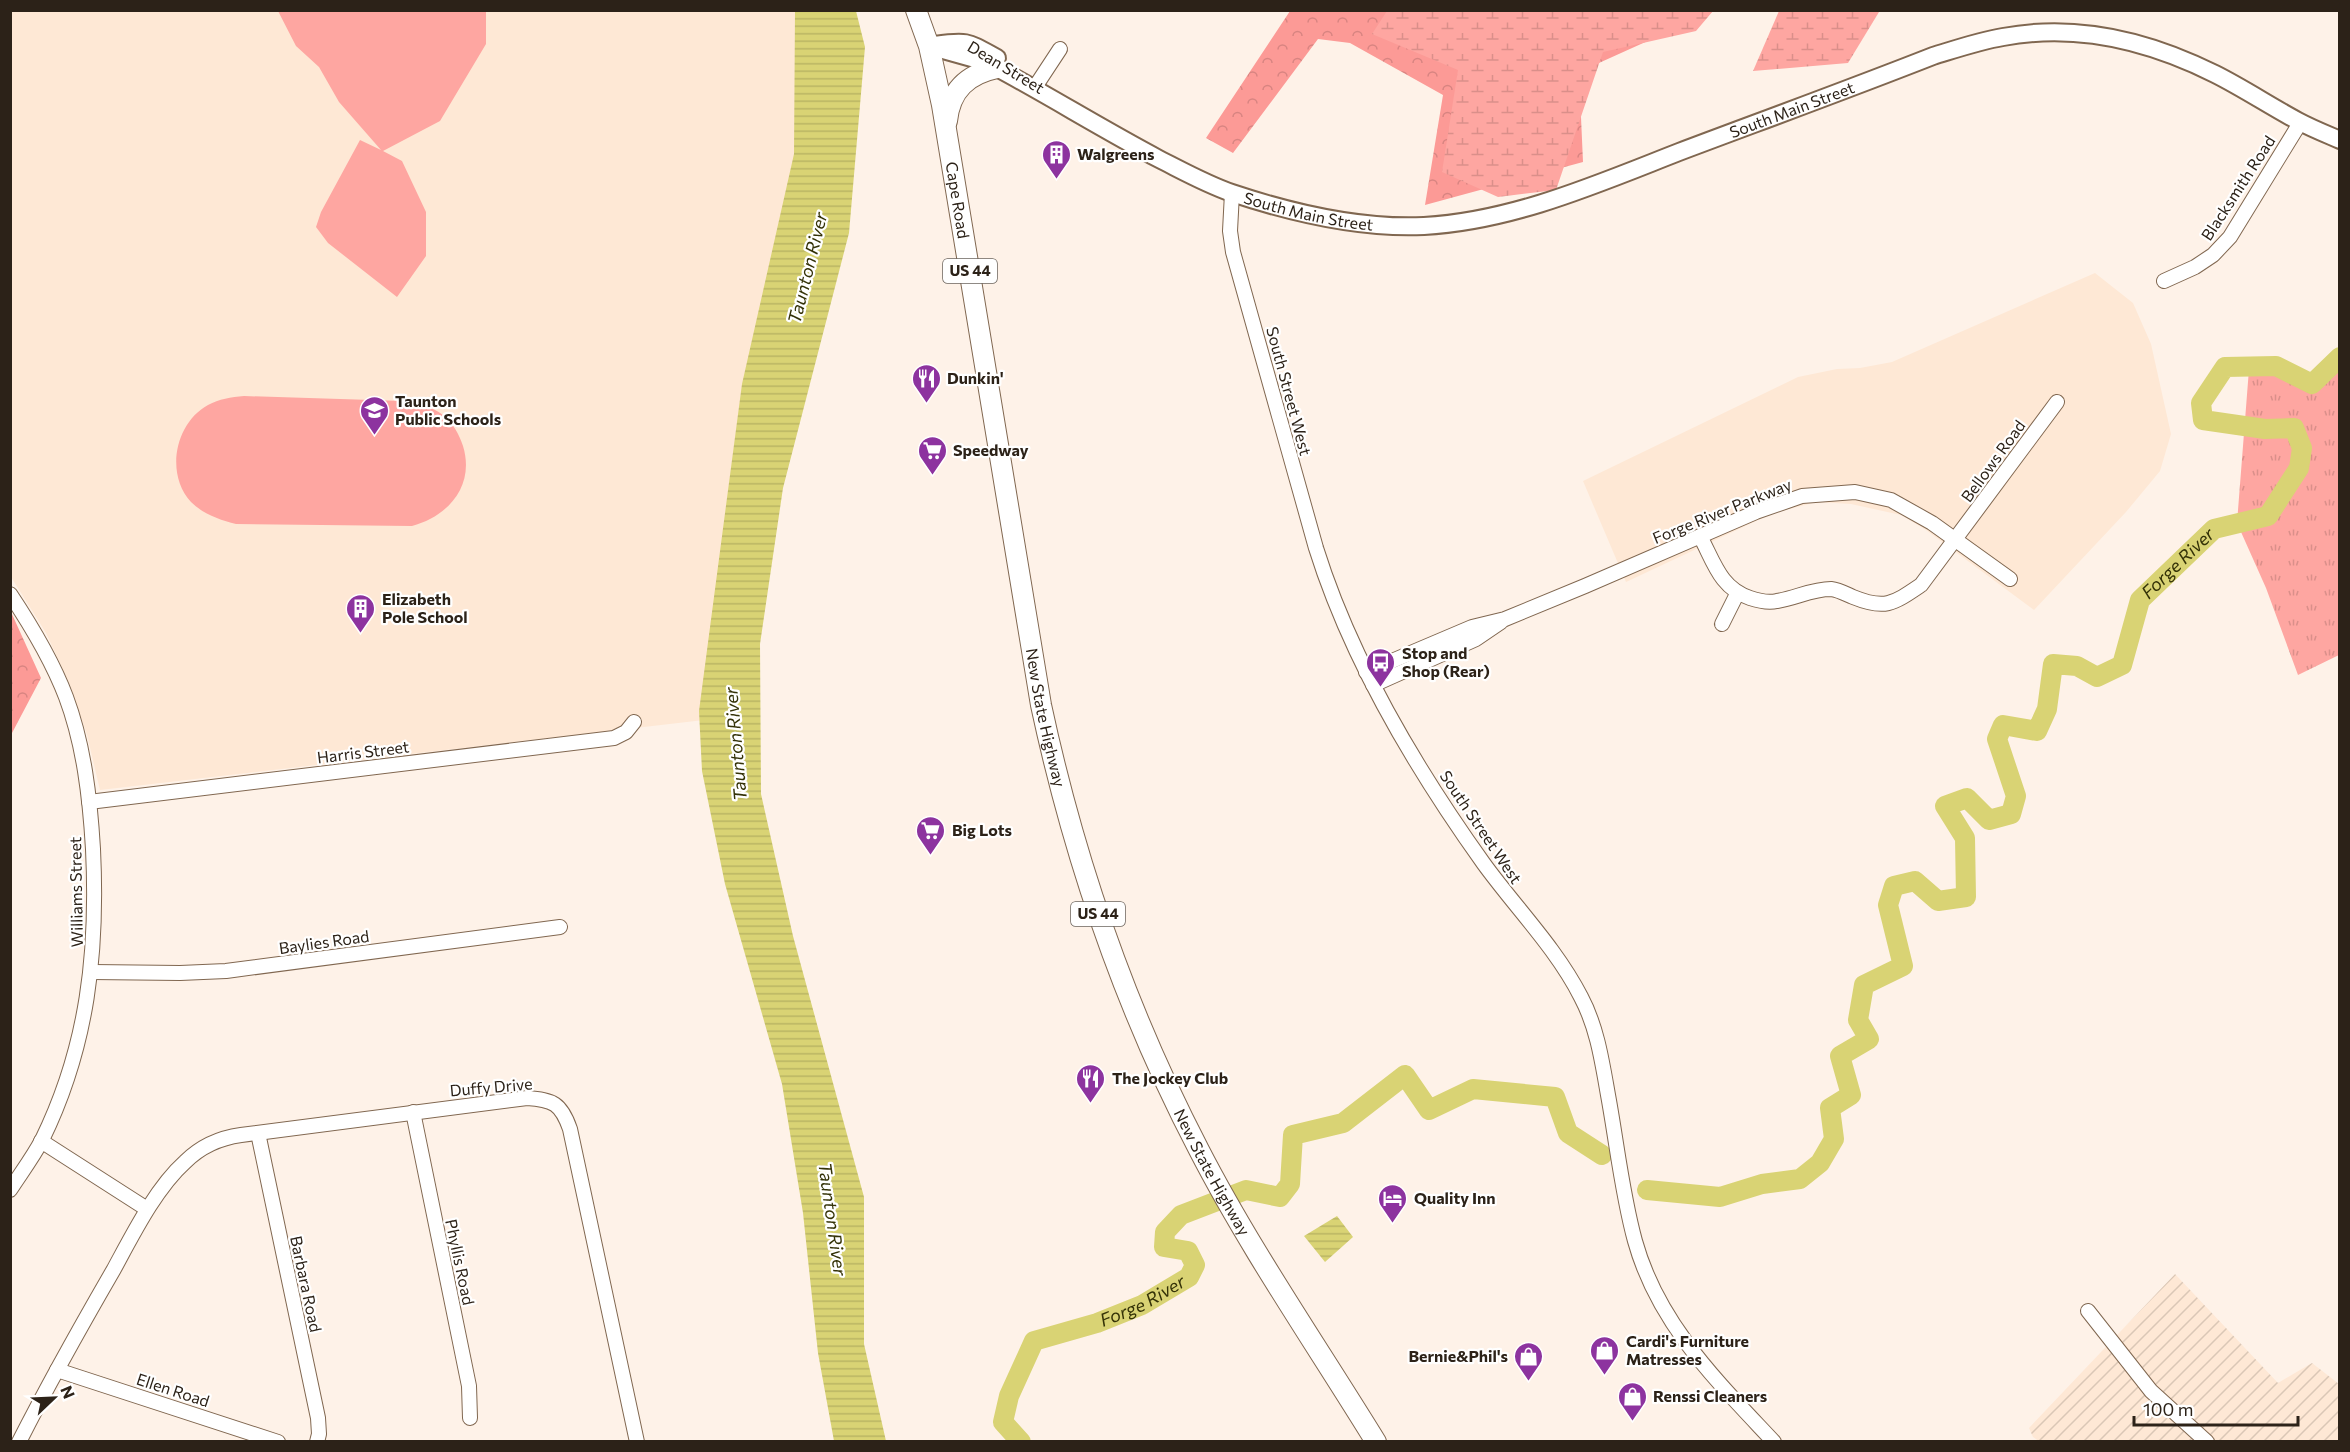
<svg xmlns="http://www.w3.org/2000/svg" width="2350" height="1452" font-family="Commissioner,sans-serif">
<defs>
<pattern id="industrial-furrows" width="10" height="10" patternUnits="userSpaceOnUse" patternTransform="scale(1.5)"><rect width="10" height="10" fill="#fee8d5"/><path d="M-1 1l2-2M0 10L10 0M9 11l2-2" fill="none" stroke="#dac7b6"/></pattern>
<pattern id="grass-tufts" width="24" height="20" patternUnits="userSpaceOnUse" patternTransform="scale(1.5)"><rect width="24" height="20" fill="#fea6a1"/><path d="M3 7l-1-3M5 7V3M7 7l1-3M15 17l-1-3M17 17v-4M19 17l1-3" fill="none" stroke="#da8f8a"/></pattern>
<pattern id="forest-crowns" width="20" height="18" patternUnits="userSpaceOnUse" patternTransform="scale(1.5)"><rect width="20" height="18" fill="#fc9a96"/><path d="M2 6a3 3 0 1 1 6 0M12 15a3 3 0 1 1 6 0" fill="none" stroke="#d88481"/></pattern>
<pattern id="wetland-marsh" width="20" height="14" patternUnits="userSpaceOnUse" patternTransform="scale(1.5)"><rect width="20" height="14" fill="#fea6a1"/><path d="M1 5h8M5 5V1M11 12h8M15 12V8" fill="none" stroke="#da8f8a"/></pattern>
<pattern id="water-rules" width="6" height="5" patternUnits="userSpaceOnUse" patternTransform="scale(1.5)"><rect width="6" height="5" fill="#d9d374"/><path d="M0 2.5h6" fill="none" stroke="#bab564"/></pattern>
</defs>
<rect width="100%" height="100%" fill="#fef2e8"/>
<g fill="#fee8d5">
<polygon points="11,11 801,11 800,156 704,720 100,790 87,735 70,685 46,633 11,577"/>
<polygon points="2095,273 2133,303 2151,344 2171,434 2160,471 2126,512 2034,610 1926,530 1901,515 1851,504 1817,502 1773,513 1626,582 1583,481 1798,377 1837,369 1860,368 1892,362"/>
</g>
<polygon fill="url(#industrial-furrows)" points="2175,1274 2278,1383 2312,1363 2339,1384 2339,1441 2040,1442 2033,1437 2029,1428"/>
<path fill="url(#grass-tufts)" d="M2339,347V655L2298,675L2266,588L2237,523L2249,369L2262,362C2276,365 2298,381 2310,379L2335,350Z"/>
<g fill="url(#forest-crowns)">
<polygon points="1290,11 1714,11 1579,72 1583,162 1425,205 1443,95 1350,43 1318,39 1233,153 1206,138"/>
<polygon points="11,612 41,678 12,733 11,743"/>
</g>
<g fill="url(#wetland-marsh)">
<polygon points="1387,11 1713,11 1696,31 1603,52 1556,190 1498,197 1442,172 1458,70 1372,34"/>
<polygon points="1779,11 1878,10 1879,12 1848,63 1753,71"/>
</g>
<g fill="#fea6a1">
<polygon points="278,11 486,11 486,44 440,121 383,151 402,161 426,212 426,256 397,297 328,243 316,227 321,212 360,140 381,150 339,102 319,67 296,46"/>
<path d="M244,396L403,401C417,404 432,406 443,415C453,423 459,434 463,446C475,485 449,516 412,526L236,524C220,520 203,514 191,502C165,474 175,423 208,405C219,399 231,397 244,396Z"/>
</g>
<g fill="url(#water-rules)">
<polygon points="795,11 856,11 865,47 849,233 783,488 760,644 761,794 793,936 864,1197 864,1344 886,1441 834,1441 818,1353 803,1213 782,1084 725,884 702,771 699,711 742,384 794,154"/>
<polygon points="1337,1216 1353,1237 1325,1262 1304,1236"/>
</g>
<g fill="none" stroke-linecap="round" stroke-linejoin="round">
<g stroke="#d9d374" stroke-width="20">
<path id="s1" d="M1647,1190L1720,1197L1762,1184L1800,1179L1820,1163L1834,1139L1830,1108L1851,1095L1840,1056L1869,1039L1858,1020L1864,985L1903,966L1888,905L1894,886L1915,881L1938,901L1966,897L1965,838L1945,806L1967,798L1989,820L2011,814L2016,796L1997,739L2003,725L2037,731L2047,709L2053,664L2077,666L2097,677L2122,665L2140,600L2214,529L2268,516L2299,468L2302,448L2294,428L2265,429L2203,420L2201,403L2225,367L2276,366L2312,384L2340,357"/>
<path id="s2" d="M1021,1442L1003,1422L1009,1396L1034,1341L1097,1323L1142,1305L1189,1277L1195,1265L1188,1251L1164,1247L1165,1232L1181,1215L1246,1190L1280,1197L1290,1184L1293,1135L1343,1123L1405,1075L1429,1110L1473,1089L1555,1097L1568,1133L1602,1155"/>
</g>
<defs>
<g id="minor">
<polyline points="1037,84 1060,49"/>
<path d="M1232,193L1230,231L1233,252L1316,548C1351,660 1416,769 1484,864C1516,908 1556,948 1581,997C1597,1027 1602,1061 1608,1095C1617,1144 1622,1194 1635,1241C1658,1324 1717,1381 1774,1442"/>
<polyline points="2164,281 2195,267 2213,255 2230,237 2300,123"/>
<path d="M1700,536C1714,562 1720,588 1750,598C1759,601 1768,603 1777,601C1796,598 1812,589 1831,589C1839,590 1846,594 1853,597C1885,610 1893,604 1921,585L2057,402"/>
<path d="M10,594C32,627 52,660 66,697C84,745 90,798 93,849C98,952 88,1046 42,1140C33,1157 21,1173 10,1190"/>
<polyline points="1722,624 1737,594"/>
<polyline points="1366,672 1472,627 1505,619 1585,586 1756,512 1802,496 1855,492 1891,500 1932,523 2010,579"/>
<polyline points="1373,685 1476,639 1501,622"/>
<polyline points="89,802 614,738 626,732 634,722"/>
<polyline points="92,972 180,973 226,971 560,927"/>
<polyline points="413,1112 469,1386 470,1418"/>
<polyline points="258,1133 318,1418 319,1434 317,1442"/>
<polyline points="41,1141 147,1209"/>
<polyline points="2088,1311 2151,1391 2207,1442"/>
<polyline points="57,1370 278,1442"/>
<path d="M19,1442C49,1383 81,1326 114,1269C133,1234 156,1188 185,1162C201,1146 219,1138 241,1135L527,1098C553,1100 561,1103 570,1129L637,1442"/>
</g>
<g id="major">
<path d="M935,45C968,40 968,42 997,58"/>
<path id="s3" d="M929,46L979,60L997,68C1051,97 1104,130 1159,159C1183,171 1206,184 1232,193C1292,213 1361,229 1424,226C1513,221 1597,184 1679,152C1764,120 1849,89 1933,56C1956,49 1979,41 2003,37C2077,23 2149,41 2215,74C2243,88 2270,106 2298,121C2311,128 2326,134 2340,140"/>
</g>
<g id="highway">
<path id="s4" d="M916,10L929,46L942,105L1041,705C1074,859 1126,1010 1199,1150C1250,1249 1317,1346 1376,1442"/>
<path d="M947,121C950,90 968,74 997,68"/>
</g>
</defs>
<use href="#minor" stroke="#806750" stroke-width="16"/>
<use href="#major" stroke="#806750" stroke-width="20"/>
<use href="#highway" stroke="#806750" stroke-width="22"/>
<use href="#minor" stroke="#fff" stroke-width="14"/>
<use href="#major" stroke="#fff" stroke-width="16"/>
<use href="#highway" stroke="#fff" stroke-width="20"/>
</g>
<defs>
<symbol id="building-pin" viewBox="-11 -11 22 30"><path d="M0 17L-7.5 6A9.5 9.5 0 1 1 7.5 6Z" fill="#8d339f" stroke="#fff"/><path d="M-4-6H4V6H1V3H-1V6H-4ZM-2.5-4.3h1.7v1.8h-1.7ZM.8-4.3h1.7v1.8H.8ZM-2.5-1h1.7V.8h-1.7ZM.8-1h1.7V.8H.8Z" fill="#fff"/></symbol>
<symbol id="restaurant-pin" viewBox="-11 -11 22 30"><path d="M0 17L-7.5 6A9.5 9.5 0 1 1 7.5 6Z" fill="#8d339f" stroke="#fff"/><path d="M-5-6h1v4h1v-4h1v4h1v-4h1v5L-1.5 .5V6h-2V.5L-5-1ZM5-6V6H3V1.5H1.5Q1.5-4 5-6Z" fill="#fff"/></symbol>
<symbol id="school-pin" viewBox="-11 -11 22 30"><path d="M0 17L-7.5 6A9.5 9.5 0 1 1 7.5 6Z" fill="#8d339f" stroke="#fff"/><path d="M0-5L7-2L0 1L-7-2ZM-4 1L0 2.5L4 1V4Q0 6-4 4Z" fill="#fff"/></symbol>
<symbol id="supermarket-pin" viewBox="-11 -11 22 30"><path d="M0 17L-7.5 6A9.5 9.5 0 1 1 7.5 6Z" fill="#8d339f" stroke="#fff"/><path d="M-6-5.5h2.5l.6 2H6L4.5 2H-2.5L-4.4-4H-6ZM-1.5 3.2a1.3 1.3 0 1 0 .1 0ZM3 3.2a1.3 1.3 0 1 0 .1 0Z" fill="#fff"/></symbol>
<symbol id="bus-pin" viewBox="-11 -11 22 30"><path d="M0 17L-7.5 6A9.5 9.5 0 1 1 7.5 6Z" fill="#8d339f" stroke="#fff"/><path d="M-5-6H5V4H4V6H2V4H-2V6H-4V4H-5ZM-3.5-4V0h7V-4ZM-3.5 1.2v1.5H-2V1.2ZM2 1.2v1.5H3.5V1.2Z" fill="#fff"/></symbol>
<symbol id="hotel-pin" viewBox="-11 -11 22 30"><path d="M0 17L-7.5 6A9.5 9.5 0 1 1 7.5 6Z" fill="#8d339f" stroke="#fff"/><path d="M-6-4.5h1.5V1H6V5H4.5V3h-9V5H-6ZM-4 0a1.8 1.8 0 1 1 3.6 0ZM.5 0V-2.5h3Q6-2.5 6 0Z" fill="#fff"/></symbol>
<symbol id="shop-pin" viewBox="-11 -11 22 30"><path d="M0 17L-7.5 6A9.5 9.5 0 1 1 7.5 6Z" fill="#8d339f" stroke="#fff"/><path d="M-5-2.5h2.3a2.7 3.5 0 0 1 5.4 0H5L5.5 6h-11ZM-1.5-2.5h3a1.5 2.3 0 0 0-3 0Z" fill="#fff"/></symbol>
</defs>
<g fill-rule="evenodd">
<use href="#building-pin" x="1040" y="138" width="33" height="45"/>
<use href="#restaurant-pin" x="910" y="362" width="33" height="45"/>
<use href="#school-pin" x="358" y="394" width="33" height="45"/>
<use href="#supermarket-pin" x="916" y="434" width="33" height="45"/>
<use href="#building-pin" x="344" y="592" width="33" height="45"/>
<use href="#bus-pin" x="1364" y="646" width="33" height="45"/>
<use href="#supermarket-pin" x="914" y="814" width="33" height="45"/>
<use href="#restaurant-pin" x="1074" y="1062" width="33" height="45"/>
<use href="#hotel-pin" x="1376" y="1182" width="33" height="45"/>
<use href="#shop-pin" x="1588" y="1334" width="33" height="45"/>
<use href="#shop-pin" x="1512" y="1340" width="33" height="45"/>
<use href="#shop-pin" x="1616" y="1380" width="33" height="45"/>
</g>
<g text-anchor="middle" stroke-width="4.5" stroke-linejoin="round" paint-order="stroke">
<g fill="#fff" stroke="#6b645d" stroke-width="1.5">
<rect x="943" y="259" width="54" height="24" rx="4.5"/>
<rect x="1071" y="902" width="54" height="24" rx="4.5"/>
</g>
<g font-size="15" font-weight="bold" fill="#2c2218">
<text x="970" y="276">US 44</text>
<text x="1098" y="919">US 44</text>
</g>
<g font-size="16" fill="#2c2218" stroke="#fff">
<text transform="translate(1006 67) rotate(31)" y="6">Dean Street</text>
<text dy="6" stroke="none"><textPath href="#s3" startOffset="921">South Main Street</textPath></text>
<text transform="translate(2238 188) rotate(-57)" y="6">Blacksmith Road</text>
<text dy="6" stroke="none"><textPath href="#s4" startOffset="195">Cape Road</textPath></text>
<text dy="6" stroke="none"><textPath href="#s3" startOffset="417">South Main Street</textPath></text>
<text transform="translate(1289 391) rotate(75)" y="6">South Street West</text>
<text transform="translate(1993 461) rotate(-54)" y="6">Bellows Road</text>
<text transform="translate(1722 511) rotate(-22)" y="6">Forge River Parkway</text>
<text dy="6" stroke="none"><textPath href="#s4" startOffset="720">New State Highway</textPath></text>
<text transform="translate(363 752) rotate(-7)" y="6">Harris Street</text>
<text transform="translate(1481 827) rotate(56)" y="6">South Street West</text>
<text transform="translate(76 892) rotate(-91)" y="6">Williams Street</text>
<text transform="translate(324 942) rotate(-8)" y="6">Baylies Road</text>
<text transform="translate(491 1087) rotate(-5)" y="6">Duffy Drive</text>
<text dy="6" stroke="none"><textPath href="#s4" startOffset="1206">New State Highway</textPath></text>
<text transform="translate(460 1262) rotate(78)" y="6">Phyllis Road</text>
<text transform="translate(306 1284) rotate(78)" y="6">Barbara Road</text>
<text transform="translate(173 1390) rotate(18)" y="6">Ellen Road</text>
</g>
<g font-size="16" font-weight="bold" fill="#2c2218" stroke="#fff" text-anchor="start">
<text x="1077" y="160">Walgreens</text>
<text x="947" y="384">Dunkin'</text>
<text x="395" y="407">Taunton<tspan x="395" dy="18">Public Schools</tspan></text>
<text x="953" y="456">Speedway</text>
<text x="382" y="605">Elizabeth<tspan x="382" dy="18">Pole School</tspan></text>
<text x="1402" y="659">Stop and<tspan x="1402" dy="18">Shop (Rear)</tspan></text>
<text x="952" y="836">Big Lots</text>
<text x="1112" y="1084">The Jockey Club</text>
<text x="1414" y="1204">Quality Inn</text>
<text x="1626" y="1347">Cardi's Furniture<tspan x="1626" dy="18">Matresses</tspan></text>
<text x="1508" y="1362" text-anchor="end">Bernie&amp;Phil's</text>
<text x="1653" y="1402">Renssi Cleaners</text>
</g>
<g font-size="18" font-style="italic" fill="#343207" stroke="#fff">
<text transform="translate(808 268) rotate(-76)" y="6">Taunton River</text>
<text dy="6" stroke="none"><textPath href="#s1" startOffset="1170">Forge River</textPath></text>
<text transform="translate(736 744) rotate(-95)" y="6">Taunton River</text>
<text transform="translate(832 1219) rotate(82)" y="6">Taunton River</text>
<text dy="6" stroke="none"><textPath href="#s2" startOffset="230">Forge River</textPath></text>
</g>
</g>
<rect width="2350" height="1452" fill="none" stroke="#2c2218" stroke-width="24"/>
<g transform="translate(54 1398) rotate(67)" stroke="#ffffff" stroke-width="4.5" paint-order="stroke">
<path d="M0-4.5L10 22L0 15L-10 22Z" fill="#2c2218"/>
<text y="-9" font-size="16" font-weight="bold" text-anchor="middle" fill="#2c2218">N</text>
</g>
<path d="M2134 1416v9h164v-9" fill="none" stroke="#2c2218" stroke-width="3"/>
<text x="2143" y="1416" font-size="18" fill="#2c2218" stroke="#ffffff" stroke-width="4.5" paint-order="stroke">100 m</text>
</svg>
